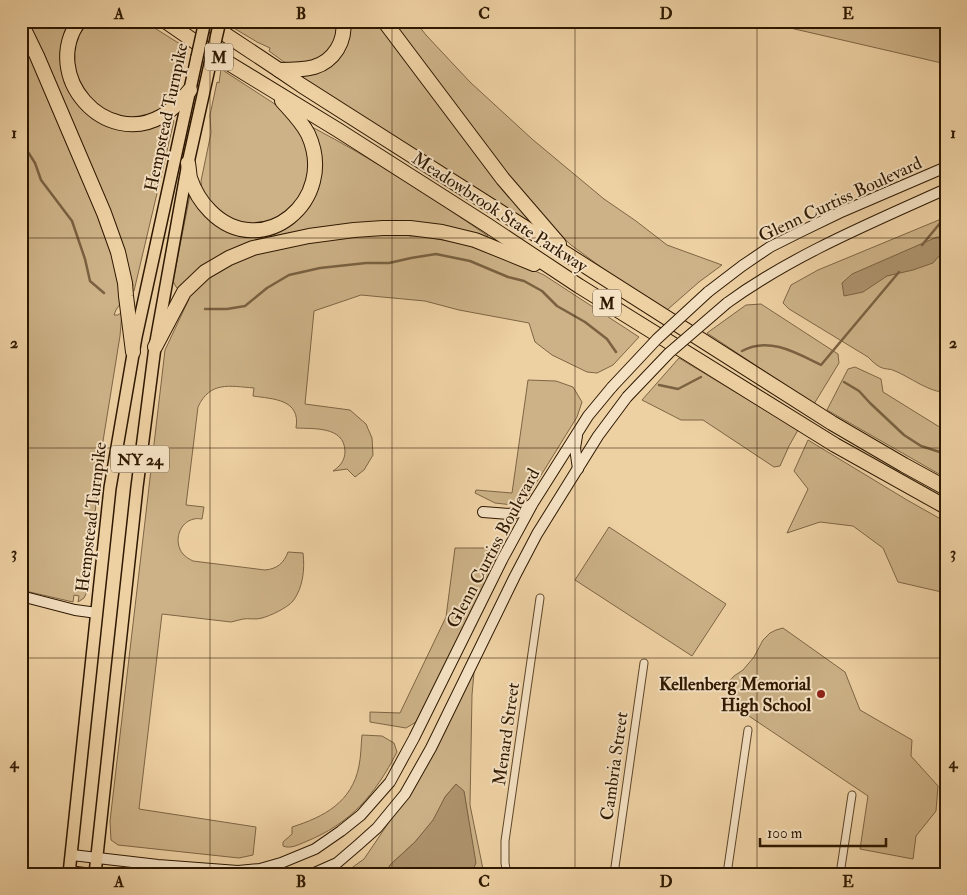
<svg xmlns="http://www.w3.org/2000/svg" width="967" height="895" font-family="'IM FELL Double Pica',serif">
<rect width="100%" height="100%" fill="#eed1a3"/>
<filter id="stains"><feTurbulence type="fractalNoise" baseFrequency=".004" numOctaves="4"/><feColorMatrix values="0 0 0 0 .2 0 0 0 0 .09 0 0 0 0 .02 0 0 0 .5 -.17"/></filter>
<radialGradient id="worn" r=".72"><stop offset=".6" stop-color="#630" stop-opacity="0"/><stop offset="1" stop-color="#630" stop-opacity=".3"/></radialGradient>
<g fill="#cdb287" stroke="#7e6544">
<polygon points="24,21 71,21 68,25 61,46 61,68 68,89 80,107 93,117 111,125 170,114 174,121 134,291 132,291 133,284 127,282"/>
<polygon points="84,21 140,21 140,22 153,27 188,49 180,81 174,94 165,103 167,106 152,116 130,120 101,112 75,82 71,43"/>
<polygon points="233,21 338,21 339,31 332,49 318,61 302,65 284,62 269,51 270,48 257,42 232,27"/>
<polygon points="347,21 379,21 530,217 526,220 511,211 298,75 322,68"/>
<polygon points="388,21 415,21 426,35 470,82 532,139 604,199 636,221 667,245 722,265 699,282 667,310 616,278 571,245 546,222 517,189"/>
<polygon points="771,21 946,21 946,64 773,24"/>
<polygon points="21,34 114,250 122,301 116,310 114,315 118,315 122,312 120,336 103,441 86,594 84,598 78,602 79,596 74,595 73,602 21,590"/>
<polygon points="221,69 284,110 294,120 311,158 309,181 300,202 284,216 262,226 238,224 214,211 202,190 201,181 211,133 210,115 217,82 219,83"/>
<path d="M312,127C373,159 431,197 488,236L487,239L456,230L268,239L180,290L176,287L173,281L190,195L241,233L242,236L266,233L286,225L320,166L318,142Z"/>
<path d="M946,217V392C930,393 910,377 895,371C890,368 885,370 880,367C876,365 872,361 868,357L789,309L783,303L791,285L818,270Z"/>
<path d="M409,232V236H421L464,244L508,259L544,275L639,337L613,365L597,373L587,372L552,355L535,342L529,323L459,310L425,301L361,295L314,311L305,404L350,410L366,424L372,438L373,455L364,470L355,477L347,469L333,471C340,466 345,461 345,451C344,426 314,429 296,428C301,399 273,399 253,396L254,388C229,386 210,381 198,407L186,505L204,507L202,519C200,519 197,518 194,519C179,522 173,542 183,554C186,557 189,559 193,561L265,570C277,569 284,563 288,552L303,553C305,569 303,588 293,601C287,608 270,616 262,618C256,620 249,618 243,619C239,620 235,621 231,622L162,614L139,809L256,827L253,855L239,858L118,845L111,840L110,821L165,350L189,299L186,296L200,280L247,254L338,235Z"/>
<polygon points="761,304 838,354 839,363 814,404 707,333 746,305"/>
<polygon points="679,358 798,430 789,446 780,466 774,467 703,420 681,420 642,400"/>
<polygon points="855,367 881,379 883,392 946,431 946,478 827,410 848,369"/>
<polygon points="528,380 556,381 573,387 582,402 577,417 522,506 495,503 475,493 476,490 512,493"/>
<polygon points="808,440 907,500 946,522 946,593 898,582 883,548 853,526 820,522 787,533 808,489 794,471"/>
<polygon points="609,527 726,604 692,656 575,580"/>
<polygon points="455,548 487,548 492,551 498,560 416,722 406,728 370,722 370,712 400,713 446,617"/>
<polygon points="783,628 845,672 860,710 912,740 911,756 938,786 936,811 916,836 913,859 860,849 868,796 728,702 727,684 734,676 743,670 754,657 763,640 770,633 776,630"/>
<polygon points="475,661 472,695 470,805 484,874 471,874 475,863 464,792 456,784 445,797 434,820 415,842 390,865 386,874 342,874 346,872 364,859 402,803"/>
<path d="M362,735L382,736L394,743L397,752C375,795 350,824 305,842C298,845 290,849 283,846V842L292,834V827C324,817 352,802 359,766C361,756 361,745 362,735Z"/>
</g>
<g fill="#ad926c" stroke="#7a6141">
<polygon points="937,237 944,238 946,242 946,248 933,263 913,270 887,276 863,292 844,296 842,283 852,274"/>
<polygon points="456,784 464,791 476,863 471,874 386,874 390,865 415,842 433,820 445,797"/>
</g>
<g fill="none" stroke-linecap="round" stroke-linejoin="round">
<g stroke="#7a6141" stroke-width="2.5">
<polyline points="21,141 35,163 41,180 72,221 85,259 90,281 104,293"/>
<polyline points="922,245 946,216"/>
<polyline points="205,309 227,309 245,306 267,288 289,275 320,268 366,263 389,263 411,258 436,254 470,261 508,277 524,281 542,291 557,306 585,322 607,339 616,352"/>
<path d="M742,351C769,336 797,353 821,365L899,272"/>
<polyline points="844,382 859,391 870,403 904,435 921,446 946,454"/>
<polyline points="659,385 678,389 701,377"/>
</g>
<defs>
<g id="street">
<polyline points="507,874 505,863 505,841 540,598"/>
<polyline points="614,874 644,663"/>
<polyline points="727,874 748,730"/>
<polyline points="840,874 852,795"/>
</g>
<g id="secondary">
<polyline points="708,292 742,266 770,247 802,231 839,213 946,167"/>
<path d="M727,303C793,255 871,223 946,189"/>
<polyline points="577,436 575,448 578,469"/>
<polyline points="483,512 509,514 519,512 532,504"/>
<polyline points="21,596 75,610 97,613"/>
<polyline points="72,855 158,865 238,871 260,869 281,863 315,849 341,831 361,815 390,782 414,738 502,560 533,503 588,416 612,387"/>
<polyline points="69,871 92,874"/>
<polyline points="312,874 337,863 358,845 377,828 405,794 431,748 515,576 537,534 598,436 627,397"/>
</g>
<g id="primary">
<polyline points="69,874 110,488 136,337 197,57"/>
<polyline points="95,874 137,487 155,347 188,163 210,64"/>
</g>
<g id="highway">
<path d="M79,21C40,76 105,149 162,116C173,110 182,99 190,90"/>
<polyline points="165,21 207,50 338,130 487,225 579,286 835,445 946,507"/>
<polyline points="205,21 279,70 301,85 832,423 904,465 946,488"/>
<polyline points="384,21 503,179 559,244"/>
<polyline points="21,23 37,56 104,213 118,252 125,283 126,296 133,352"/>
<path d="M279,70C291,70 303,70 314,67C334,61 346,41 343,21"/>
<path d="M188,163C189,168 189,173 190,178C194,190 201,202 210,211C261,263 339,201 308,134C302,122 291,111 282,101"/>
<polyline points="155,347 184,292 205,272 229,258 253,248 309,236 354,230 383,228 410,228 442,232 475,240 534,264"/>
</g>
</defs>
<use href="#street" stroke="#5e4629" stroke-width="9"/>
<use href="#secondary" stroke="#2e1800" stroke-width="12"/>
<use href="#primary" stroke="#2e1800" stroke-width="14"/>
<use href="#highway" stroke="#2e1800" stroke-width="16"/>
<use href="#street" stroke="#f4e1c3" stroke-width="7"/>
<use href="#secondary" stroke="#f4e1c3" stroke-width="10"/>
<use href="#primary" stroke="#eed1a3" stroke-width="11"/>
<use href="#highway" stroke="#eed1a3" stroke-width="14"/>
<defs>
<g id="secondary-bridge">
<polyline points="612,387 657,339 708,292"/>
<polyline points="627,397 669,353 727,303"/>
</g>
<g id="primary-bridge">
<polyline points="197,57 205,21"/>
<polyline points="210,64 220,21"/>
</g>
</defs>
<use href="#secondary-bridge" stroke="#2e1800" stroke-width="12" stroke-linecap="butt"/>
<use href="#primary-bridge" stroke="#2e1800" stroke-width="14" stroke-linecap="butt"/>
<use href="#secondary-bridge" stroke="#f4e1c3" stroke-width="10"/>
<use href="#primary-bridge" stroke="#eed1a3" stroke-width="11"/>
</g>
<path fill="none" stroke="#2e1800" stroke-width="1" stroke-opacity="0.55" d="M210,21V874M392,21V874M575,21V874M757,21V874M21,238H946M21,448H946M21,658H946"/>
<circle fill="#8f2418" stroke="#f4e1c3" stroke-width="2" cx="821" cy="694" r="5"/>
<g text-anchor="middle" stroke-width="4" stroke-linejoin="round" paint-order="stroke">
<g fill="#f4e1c3" stroke="#69543a" stroke-width="1">
<rect x="205" y="43.5" width="28" height="27" rx="4"/>
<rect x="593" y="289.5" width="28" height="27" rx="4"/>
<rect x="111" y="445.5" width="58" height="27" rx="4"/>
</g>
<g font-size="16" font-weight="bold" fill="#2e1800">
<text x="219" y="63">M</text>
<text x="607" y="309">M</text>
<text x="140" y="465">NY 24</text>
</g>
<g font-size="18" fill="#2e1800" stroke="#f4e1c3">
<text transform="translate(166 117) rotate(-78)" y="6">Hempstead Turnpike</text>
<text transform="translate(840 199) rotate(-25)" y="6">Glenn Curtiss Boulevard</text>
<text transform="translate(500 212) rotate(33)" y="6">Meadowbrook State Parkway</text>
<text transform="translate(91 517) rotate(-83)" y="6">Hempstead Turnpike</text>
<text transform="translate(493 548) rotate(-62)" y="6">Glenn Curtiss Boulevard</text>
<text transform="translate(506 734) rotate(-82)" y="6">Menard Street</text>
<text transform="translate(614 766) rotate(-82)" y="6">Cambria Street</text>
</g>
<g font-size="18" font-weight="bold" fill="#2e1800" stroke="#f4e1c3" text-anchor="end">
<text x="811" y="690">Kellenberg Memorial<tspan x="811" dy="21">High School</tspan></text>
</g>
</g>
<rect width="967" height="895" fill="none" stroke="#eed1a3" stroke-width="55"/>
<path d="M760 838v8h126v-8" fill="none" stroke="#2e1800" stroke-width="2.5"/>
<text x="767" y="838" font-size="15" fill="#2e1800" stroke="#f4e1c3" stroke-width="4" paint-order="stroke">100 m</text>
<rect x="28" y="28" width="912" height="840" fill="none" stroke="#2e1800" stroke-width="2"/>
<g font-size="16" text-anchor="middle" font-weight="bold" fill="#2e1800">
<text x="119" y="19">A</text>
<text x="301" y="19">B</text>
<text x="484" y="19">C</text>
<text x="666" y="19">D</text>
<text x="848" y="19">E</text>
<text x="14" y="138">1</text>
<text x="953" y="138">1</text>
<text x="14" y="348">2</text>
<text x="953" y="348">2</text>
<text x="14" y="558">3</text>
<text x="953" y="558">3</text>
<text x="14" y="768">4</text>
<text x="953" y="768">4</text>
<text x="119" y="887">A</text>
<text x="301" y="887">B</text>
<text x="484" y="887">C</text>
<text x="666" y="887">D</text>
<text x="848" y="887">E</text>
</g>
<rect width="100%" height="100%" filter="url(#stains)"/>
<rect width="100%" height="100%" fill="url(#worn)"/>
</svg>
